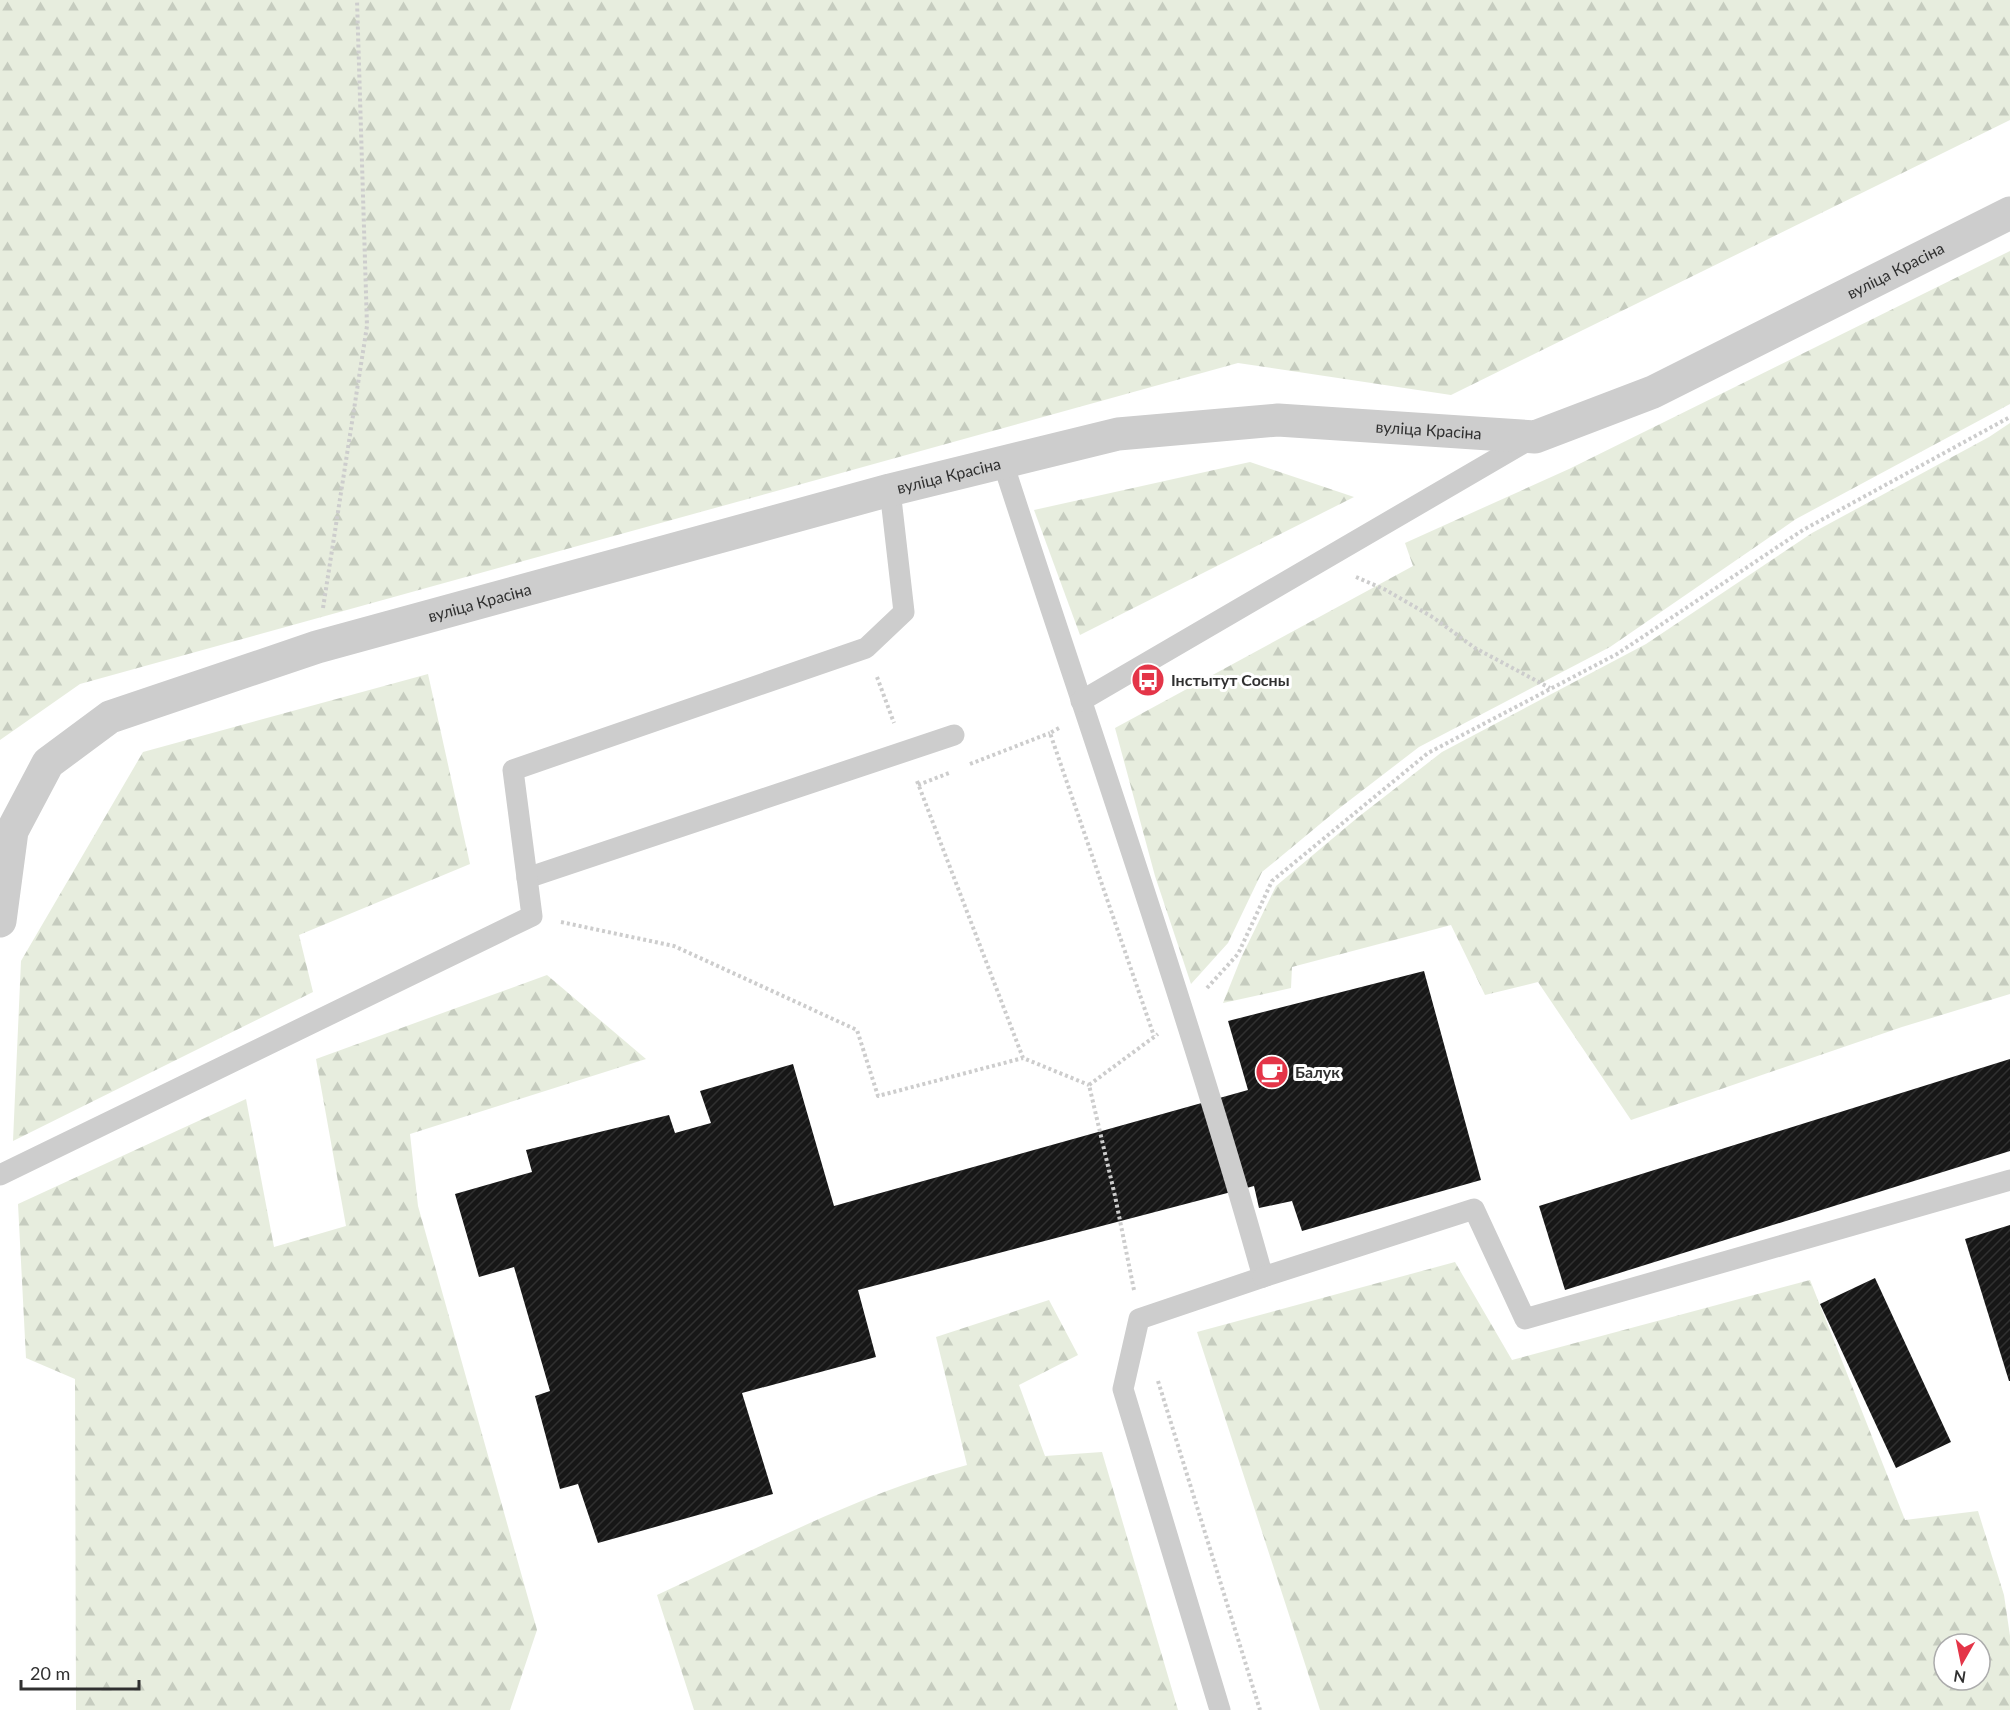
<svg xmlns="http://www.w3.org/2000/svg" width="2010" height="1710" font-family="Lato,sans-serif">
<defs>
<pattern id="forest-firs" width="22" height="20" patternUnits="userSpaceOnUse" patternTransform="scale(1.5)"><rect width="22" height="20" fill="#e7edde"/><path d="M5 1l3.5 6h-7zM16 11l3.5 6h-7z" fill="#c6ccbf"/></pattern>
<pattern id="building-hatch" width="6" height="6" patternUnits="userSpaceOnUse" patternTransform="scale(1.5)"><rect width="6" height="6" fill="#171717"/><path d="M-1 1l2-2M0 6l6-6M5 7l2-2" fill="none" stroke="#303030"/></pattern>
</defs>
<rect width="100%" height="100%" fill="#fff"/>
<g fill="url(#forest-firs)" fill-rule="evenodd">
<polygon points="0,0 2010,0 2010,120 1451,395 1238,363 80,684 0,740"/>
<polygon points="2010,251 2010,404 1796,519 1610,647 1419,747 1337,810 1262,872 1228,943 1191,984 1155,876 1115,728 1413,566 1405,543 1569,469"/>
<polygon points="2010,423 2010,994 1902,1027 1631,1120 1538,982 1485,995 1451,925 1292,967 1291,988 1223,1003 1241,958 1276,886 1357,818 1442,752 1646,644 1812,533 1989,437"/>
<polygon points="1250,462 1354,497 1080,635 1034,510"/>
<polygon points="428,674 470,864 299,935 313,992 13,1141 21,961 143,752"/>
<polygon points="547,975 646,1059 410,1134 418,1206 537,1630 510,1710 76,1710 75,1379 26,1358 18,1204 246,1099 274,1247 346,1226 316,1059"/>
<path d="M1455,1262L1512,1360L1810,1280L1905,1520L1978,1511L2004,1595L2010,1636V1710H1320L1197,1332ZM1944,1644H1980V1680H1944Z"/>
<path d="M1049,1300L1078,1355L1019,1385L1045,1456L1102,1452L1178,1710H694L657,1595C758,1548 859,1494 967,1465L936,1337Z"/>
</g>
<g fill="url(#building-hatch)">
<polygon points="1424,971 1481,1180 1302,1231 1292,1201 1259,1208 1254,1186 858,1290 876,1357 742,1393 773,1494 598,1543 578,1484 560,1489 535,1396 550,1391 514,1267 479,1277 455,1194 532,1172 526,1150 669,1115 675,1133 711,1123 700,1091 793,1064 834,1206 1248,1090 1228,1021"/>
<polygon points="2010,1059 2010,1151 1565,1290 1539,1206"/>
<polygon points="2010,1225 2010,1381 2009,1381 1965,1239"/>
<polygon points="1875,1278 1951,1442 1896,1468 1820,1304"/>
</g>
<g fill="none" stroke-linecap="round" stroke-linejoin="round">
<g stroke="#cdcdcd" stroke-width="4" stroke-dasharray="3 3" stroke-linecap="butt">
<polyline points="1356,577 1386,590 1434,618 1475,648 1550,688"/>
<polyline points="323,608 367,326 357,0"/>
<polyline points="877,677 894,723"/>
<polyline points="1059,728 1050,733 1154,1036"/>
<polyline points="970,764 1050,733"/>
<polyline points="917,781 1023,1058 1089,1085"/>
<polyline points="918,785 949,773"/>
<polyline points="561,922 674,946 857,1030 878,1096 1023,1058"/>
<polyline points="1207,988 1238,954 1272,881 1428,753 1617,654 1803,530 2010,417"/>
<polyline points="1134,1290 1115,1196 1089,1085 1158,1034"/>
<polyline points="1158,1381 1260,1710"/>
</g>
<g stroke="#cdcdcd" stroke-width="21">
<path d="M1003,463C1091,734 1186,1003 1263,1277L1139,1319L1123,1389L1220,1710"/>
<polyline points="1081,701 1534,437"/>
<polyline points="527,878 954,735"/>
<polyline points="0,1175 532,916 513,770 866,648 904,612 890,490"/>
<polyline points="1263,1277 1474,1209 1525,1319 2010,1180"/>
</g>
<path stroke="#cdcdcd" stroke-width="33" id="s1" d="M0,921L12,831L48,763L110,717L317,647L890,490L1118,434L1278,420L1535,437L1653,392L2010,213"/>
</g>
<defs>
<symbol id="bus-disc" viewBox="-11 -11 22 22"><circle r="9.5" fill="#e43548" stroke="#fff"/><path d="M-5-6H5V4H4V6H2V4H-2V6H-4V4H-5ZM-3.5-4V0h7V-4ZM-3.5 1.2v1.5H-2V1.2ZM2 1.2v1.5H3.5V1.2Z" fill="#fff"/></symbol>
<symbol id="cafe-disc" viewBox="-11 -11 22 22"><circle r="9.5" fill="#e43548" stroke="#fff"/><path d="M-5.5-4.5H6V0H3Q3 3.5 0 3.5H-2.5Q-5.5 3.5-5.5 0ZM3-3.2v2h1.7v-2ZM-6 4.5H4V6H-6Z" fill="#fff"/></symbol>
</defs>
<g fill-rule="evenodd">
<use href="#bus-disc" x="1129" y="661" width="38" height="38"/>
<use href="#cafe-disc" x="1253" y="1053" width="38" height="38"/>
</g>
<g text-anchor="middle" stroke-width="6" stroke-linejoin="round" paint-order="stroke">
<g font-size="16" fill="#303030" stroke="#fff">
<text dy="6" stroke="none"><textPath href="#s1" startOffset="2108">вуліца Красіна</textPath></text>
<text dy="6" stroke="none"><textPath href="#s1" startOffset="1604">вуліца Красіна</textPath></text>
<text dy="6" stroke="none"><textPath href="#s1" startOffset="1118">вуліца Красіна</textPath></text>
<text dy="6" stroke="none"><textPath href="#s1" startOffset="632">вуліца Красіна</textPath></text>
</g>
<g font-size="16" font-weight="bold" fill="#303030" stroke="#fff" text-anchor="start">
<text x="1171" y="686">Інстытут Сосны</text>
<text x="1295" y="1078">Балук</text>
</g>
</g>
<g transform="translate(1962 1662) rotate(189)"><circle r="28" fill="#ffffff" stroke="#acacac" stroke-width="1.5"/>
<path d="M0-4.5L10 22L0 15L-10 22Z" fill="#e43548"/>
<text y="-9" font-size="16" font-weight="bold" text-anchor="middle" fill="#303030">N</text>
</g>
<path d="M21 1680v9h118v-9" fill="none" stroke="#303030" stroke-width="3"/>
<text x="30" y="1680" font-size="18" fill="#303030" stroke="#ffffff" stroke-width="4.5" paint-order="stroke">20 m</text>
</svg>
